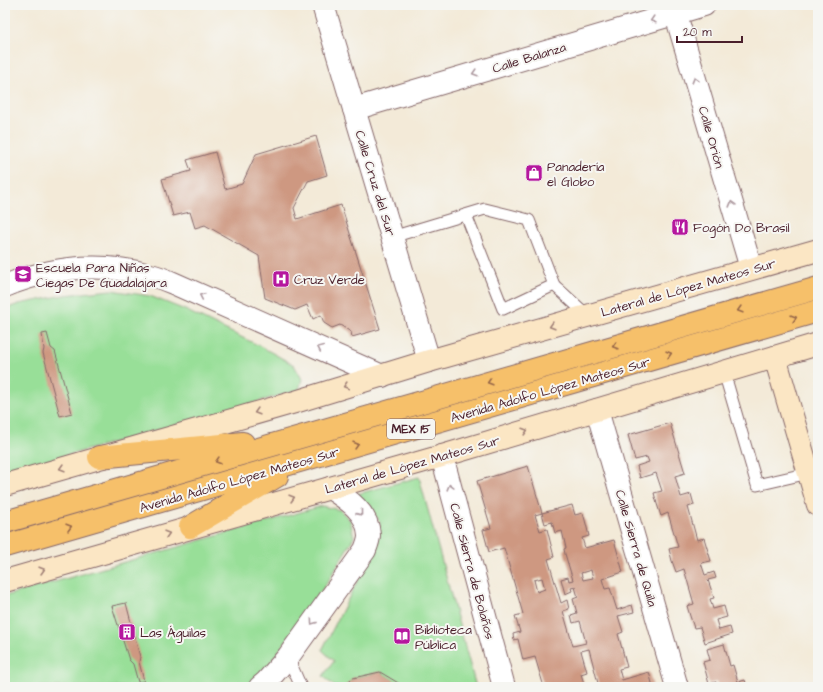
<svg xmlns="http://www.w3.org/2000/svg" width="823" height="692" font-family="'Architects Daughter',sans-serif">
<rect width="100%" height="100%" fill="#f6f6f2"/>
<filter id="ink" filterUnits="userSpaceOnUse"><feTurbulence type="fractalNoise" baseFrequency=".025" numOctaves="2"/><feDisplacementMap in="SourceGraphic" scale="8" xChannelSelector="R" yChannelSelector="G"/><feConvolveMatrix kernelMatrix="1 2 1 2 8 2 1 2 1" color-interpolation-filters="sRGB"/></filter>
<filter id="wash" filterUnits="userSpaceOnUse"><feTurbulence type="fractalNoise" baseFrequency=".012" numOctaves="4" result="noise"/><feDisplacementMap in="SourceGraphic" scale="16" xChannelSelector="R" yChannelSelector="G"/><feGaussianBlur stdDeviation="0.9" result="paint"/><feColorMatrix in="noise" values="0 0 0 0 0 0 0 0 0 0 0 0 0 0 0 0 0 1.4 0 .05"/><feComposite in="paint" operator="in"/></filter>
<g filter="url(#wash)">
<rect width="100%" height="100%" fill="#f3ead8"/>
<g fill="#98df98" stroke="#717f62">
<polygon points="111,290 150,296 185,310 220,327 260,346 294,365 302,379 299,390 5,473 5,309 19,304 65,295"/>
<polygon points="419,477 476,687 405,687 380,672 353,678 344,687 335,687 323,676 334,661 322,650 377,543 380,522 371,510 350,496"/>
<polygon points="322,506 340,510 350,520 354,537 327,583 271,662 251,687 5,687 5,596"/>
</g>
<g id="blocks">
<g fill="#ce9881" fill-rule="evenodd">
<polygon points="316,136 327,175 308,181 294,208 297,219 341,205 380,329 352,337 351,332 340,325 332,328 324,323 321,315 313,319 307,305 295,310 265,298 259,256 205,225 195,228 190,212 173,216 162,179 191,171 187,160 215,152 225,189 242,184 256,154"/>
<polygon points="47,333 51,348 55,351 72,413 60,416 43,353 44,349 42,334"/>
<polygon points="670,423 685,473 675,476 681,497 691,494 694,505 688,507 697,540 704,538 711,561 701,563 705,575 714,572 716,578 708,580 714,598 710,599 713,609 724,606 727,617 716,620 719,630 730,627 732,634 705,643 700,627 694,628 690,616 687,606 694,604 684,569 676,572 672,561 669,549 678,547 668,513 661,516 657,504 654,493 662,491 656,473 640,478 637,466 649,462 647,457 635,460 628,435"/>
<path d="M528,466L542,513L535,515L540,531L547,529L554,557L548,559L561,603L567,600L569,609L563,611L573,646L586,643L580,621L573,623L571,615L577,613L573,599L578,597L575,587L571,588L572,591L565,594L561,579L568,577L569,581L573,580L565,554L564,549L566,548L562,531L555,533L552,522L545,524L542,513L572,505L575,515L583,513L586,524L589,536L582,538L585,548L614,540L623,572L602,579L605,589L610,588L617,610L632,605L634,612L618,616L623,632L618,634L627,667L619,669L622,680L649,672L653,687H599L589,649L581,651L587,672L581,674L585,687H544L535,657L523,660L518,639L514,640L513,634L520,632L515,616L523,614L504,548L489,552L483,530L491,528L477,481ZM591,570L593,578L583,580L581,573ZM542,578L545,589L537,592L534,580Z"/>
<polygon points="126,603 140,657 139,662 144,681 138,682 133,664 129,660 112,606"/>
<polygon points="724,644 730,666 733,665 738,682 745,680 747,687 718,687 716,682 709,684 703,662 710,660 707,649"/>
<polygon points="380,672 405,687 344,687 353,678"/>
</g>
</g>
</g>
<g filter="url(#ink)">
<use href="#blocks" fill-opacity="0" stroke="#856668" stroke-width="1"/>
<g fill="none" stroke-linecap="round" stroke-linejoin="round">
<defs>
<g id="lane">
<polyline points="392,237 485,209 529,220 554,285 503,309 466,215"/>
<polyline points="554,285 587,315"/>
<polyline points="724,372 757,485 809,473"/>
<polyline points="288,657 301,687"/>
</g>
<g id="street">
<polyline points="323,5 429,361"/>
<polyline points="673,5 751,268"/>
<polyline points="354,109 704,5"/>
<path d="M5,286C51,267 101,262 150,275C158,277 166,280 173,283L382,376"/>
<polyline points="597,410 677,687"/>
<polyline points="442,456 504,687"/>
<path d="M260,687L267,681L288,657L365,550C367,545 369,539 369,535C368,512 347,499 330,488"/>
</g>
<g id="secondary">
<polyline points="775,357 818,505"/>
<polyline points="5,485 295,402 429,361 818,250"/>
<polyline points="5,581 442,456 818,344"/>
</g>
<g id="primary">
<polyline points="99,457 243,443"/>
<polyline points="5,522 818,288"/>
<polyline points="190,527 277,476"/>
<polyline points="5,546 818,311"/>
</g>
</defs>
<use href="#lane" stroke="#856668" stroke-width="13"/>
<use href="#street" stroke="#856668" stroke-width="24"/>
<use href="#secondary" stroke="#856668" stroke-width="24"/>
<use href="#primary" stroke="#856668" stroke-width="24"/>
<use href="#lane" stroke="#fff" stroke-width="11"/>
<use href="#street" stroke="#fff" stroke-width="22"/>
<use href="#secondary" stroke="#fbe6c4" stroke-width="22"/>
<use href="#primary" stroke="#f6c06b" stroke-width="22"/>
</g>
<defs><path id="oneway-chevron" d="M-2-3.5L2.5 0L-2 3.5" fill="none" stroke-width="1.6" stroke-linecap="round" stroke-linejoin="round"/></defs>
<g stroke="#ae9aa0">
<use href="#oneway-chevron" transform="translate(653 20) rotate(163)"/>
<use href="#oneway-chevron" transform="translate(475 73) rotate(163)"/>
<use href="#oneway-chevron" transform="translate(695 80) rotate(-106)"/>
<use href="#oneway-chevron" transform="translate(732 204) rotate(-106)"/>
<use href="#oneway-chevron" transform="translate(202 296) rotate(-156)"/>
<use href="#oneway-chevron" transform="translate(320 348) rotate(-156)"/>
<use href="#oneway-chevron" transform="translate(450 487) rotate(-105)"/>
<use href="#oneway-chevron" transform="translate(360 513) rotate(51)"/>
<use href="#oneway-chevron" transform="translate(313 622) rotate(126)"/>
</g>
<g stroke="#976748">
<use href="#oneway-chevron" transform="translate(740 310) rotate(164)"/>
<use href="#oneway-chevron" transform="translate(794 318) rotate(-16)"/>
<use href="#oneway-chevron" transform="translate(615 346) rotate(164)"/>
<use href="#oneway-chevron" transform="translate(669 354) rotate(-16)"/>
<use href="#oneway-chevron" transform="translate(490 382) rotate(164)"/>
<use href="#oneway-chevron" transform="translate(356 445) rotate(-16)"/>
<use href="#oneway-chevron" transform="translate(218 461) rotate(164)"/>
<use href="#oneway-chevron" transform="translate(69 527) rotate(-16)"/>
</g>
<g stroke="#a28278">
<use href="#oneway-chevron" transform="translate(552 326) rotate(164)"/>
<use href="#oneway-chevron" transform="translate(346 386) rotate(163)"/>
<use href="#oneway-chevron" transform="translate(257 412) rotate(164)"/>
<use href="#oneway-chevron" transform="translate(525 431) rotate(-17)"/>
<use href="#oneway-chevron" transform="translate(62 468) rotate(164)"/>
<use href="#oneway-chevron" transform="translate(292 498) rotate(-16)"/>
<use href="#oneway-chevron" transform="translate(167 534) rotate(-16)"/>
<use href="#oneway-chevron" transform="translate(42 570) rotate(-16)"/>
</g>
</g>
<defs>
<symbol id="shop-square" viewBox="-11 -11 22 22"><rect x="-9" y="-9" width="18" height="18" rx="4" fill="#b5179e" stroke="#f6f6f2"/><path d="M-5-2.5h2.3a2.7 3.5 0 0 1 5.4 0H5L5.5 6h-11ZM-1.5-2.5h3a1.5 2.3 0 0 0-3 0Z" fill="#fff"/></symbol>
<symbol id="restaurant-square" viewBox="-11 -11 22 22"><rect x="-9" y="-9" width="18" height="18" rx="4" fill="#b5179e" stroke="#f6f6f2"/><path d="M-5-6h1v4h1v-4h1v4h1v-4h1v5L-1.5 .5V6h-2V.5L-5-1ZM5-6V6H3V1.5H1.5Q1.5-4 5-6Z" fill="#fff"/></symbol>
<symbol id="school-square" viewBox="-11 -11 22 22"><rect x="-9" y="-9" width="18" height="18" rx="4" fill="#b5179e" stroke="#f6f6f2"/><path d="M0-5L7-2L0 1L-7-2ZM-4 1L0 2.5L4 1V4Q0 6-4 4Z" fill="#fff"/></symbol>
<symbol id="hospital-square" viewBox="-11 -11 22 22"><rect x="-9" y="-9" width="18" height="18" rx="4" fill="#b5179e" stroke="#f6f6f2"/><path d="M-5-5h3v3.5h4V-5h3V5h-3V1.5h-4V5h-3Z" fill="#fff"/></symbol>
<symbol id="building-square" viewBox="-11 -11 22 22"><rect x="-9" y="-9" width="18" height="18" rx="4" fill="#b5179e" stroke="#f6f6f2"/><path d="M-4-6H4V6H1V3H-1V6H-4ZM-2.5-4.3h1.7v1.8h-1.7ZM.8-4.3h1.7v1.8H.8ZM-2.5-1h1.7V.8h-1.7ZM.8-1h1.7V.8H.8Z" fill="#fff"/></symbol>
<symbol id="library-square" viewBox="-11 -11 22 22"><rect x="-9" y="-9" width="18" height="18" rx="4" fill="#b5179e" stroke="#f6f6f2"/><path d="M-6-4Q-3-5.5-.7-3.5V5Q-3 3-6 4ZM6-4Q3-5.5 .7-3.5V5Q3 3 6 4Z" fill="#fff"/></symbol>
</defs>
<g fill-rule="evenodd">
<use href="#shop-square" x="524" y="163" width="20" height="20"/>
<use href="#restaurant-square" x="670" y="217" width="20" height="20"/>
<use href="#school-square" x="13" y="264" width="20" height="20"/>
<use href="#hospital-square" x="271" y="269" width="20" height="20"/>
<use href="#building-square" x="117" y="622" width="20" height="20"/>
<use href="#library-square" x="392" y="626" width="20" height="20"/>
</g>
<g text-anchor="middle" stroke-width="4" stroke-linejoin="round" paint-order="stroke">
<rect fill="#f6f6f2" stroke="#7e6067" stroke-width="1" x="387" y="419" width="48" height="20" rx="3"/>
<g font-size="12" font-weight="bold" fill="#4a1f2b">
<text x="411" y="433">MEX 15</text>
</g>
<g font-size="13" fill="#4a1f2b" stroke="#f6f6f2">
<text transform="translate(529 57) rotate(-17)" y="5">Calle Balanza</text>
<text transform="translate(712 137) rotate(74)" y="5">Calle Orión</text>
<text transform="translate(376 183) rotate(73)" y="5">Calle Cruz del Sur</text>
<text transform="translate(688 287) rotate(-16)" y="5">Lateral de López Mateos Sur</text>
<text transform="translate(550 389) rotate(-16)" y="5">Avenida Adolfo López Mateos Sur</text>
<text transform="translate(412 464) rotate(-16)" y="5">Lateral de López Mateos Sur</text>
<text transform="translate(239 479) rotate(-16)" y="5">Avenida Adolfo López Mateos Sur</text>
<text transform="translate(637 548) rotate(74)" y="5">Calle Sierra de Quila</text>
<text transform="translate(473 571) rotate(75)" y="5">Calle Sierra de Bolaños</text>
</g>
<g font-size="13" fill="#4a1f2b" stroke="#f6f6f2" text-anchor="start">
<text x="547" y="171">Panadería<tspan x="547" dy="15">el Globo</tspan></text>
<text x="693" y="232">Fogón Do Brasil</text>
<text x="36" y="272">Escuela Para Niñas<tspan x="36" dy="15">Ciegas De Guadalajara</tspan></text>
<text x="294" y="284">Cruz Verde</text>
<text x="415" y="634">Biblioteca<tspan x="415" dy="15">Pública</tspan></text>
<text x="140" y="637">Las Águilas</text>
</g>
</g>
<rect width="823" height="692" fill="none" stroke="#f6f6f2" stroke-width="20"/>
<path d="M677 36v6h65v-6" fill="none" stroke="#4a1f2b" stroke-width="2"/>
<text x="683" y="36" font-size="12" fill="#4a1f2b" stroke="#f6f6f2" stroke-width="3" paint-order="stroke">20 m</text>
</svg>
